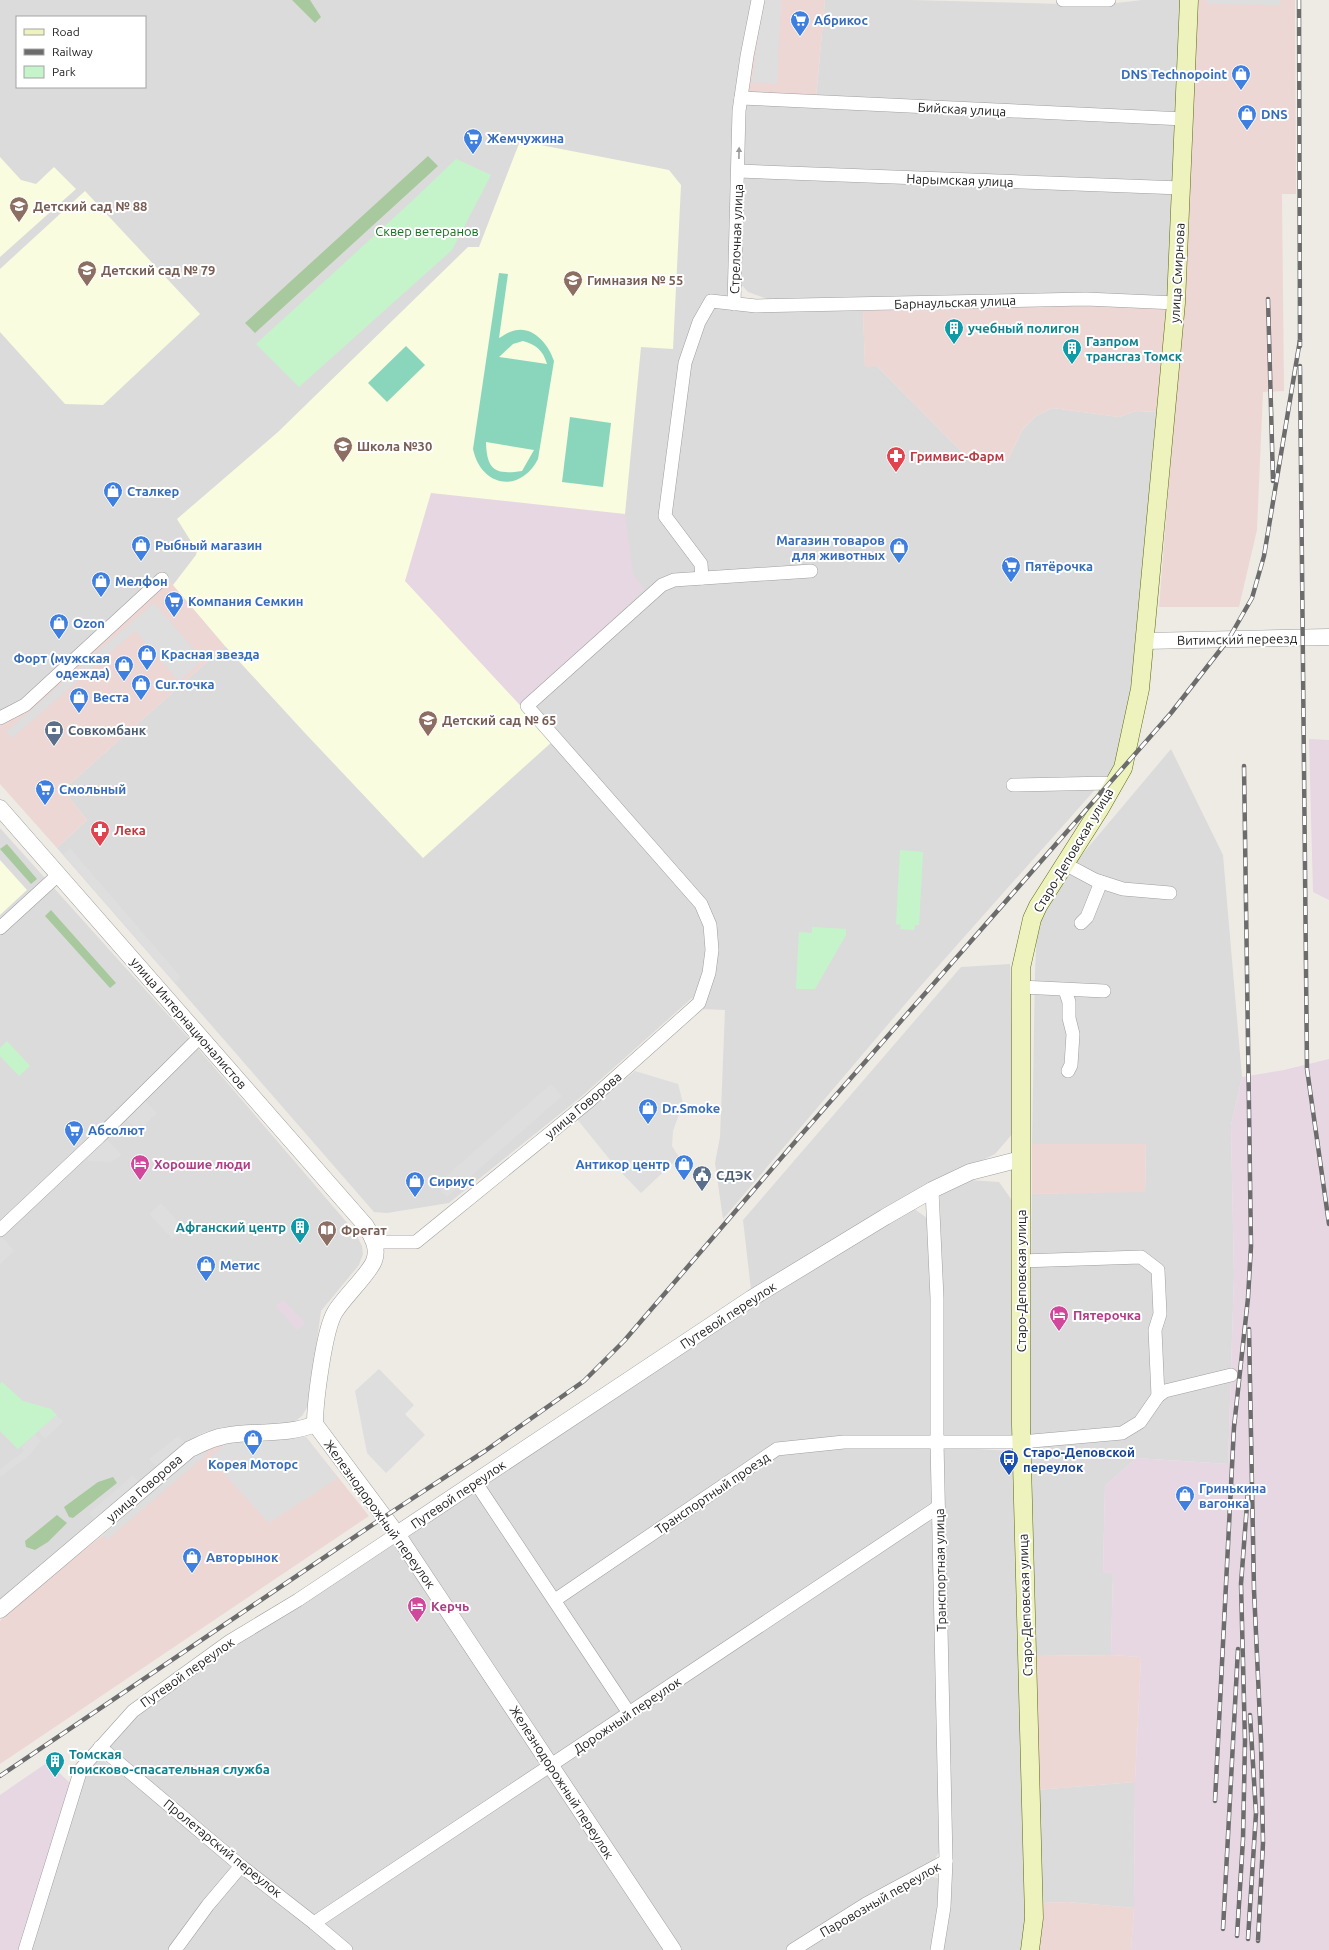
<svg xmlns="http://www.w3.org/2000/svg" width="1329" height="1950" font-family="Ubuntu,sans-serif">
<rect width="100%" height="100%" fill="#eeebe5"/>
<g fill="#dcdbdb" fill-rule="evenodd">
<path d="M0,0H753L735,98L727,307L753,311H863L865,366H877L963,453L1008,459L1023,429L1036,416L1052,408L1119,417L1136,411L1159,412L1134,687L1116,766L918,989L723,1219L715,1163L720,1137L725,1010L700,1009L692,998L581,1097L449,1203L387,1213L374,1212L57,848L87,820L63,790L225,646L160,571L0,722ZM17,17H145V87H17Z"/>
<polygon points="825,0 911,0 1100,5 1142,0 1182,0 1176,114 816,98"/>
<polygon points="746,104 1176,124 1173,186 744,165"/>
<polygon points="745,174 1173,192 1168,298 770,300 748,292 740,283"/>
<polygon points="1171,749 1223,855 1242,1077 1231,1125 1234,1276 1228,1464 1136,1458 1105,1486 1103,1573 1113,1573 1111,1655 1034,1656 1029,1443 1032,1194 1145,1191 1146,1144 1032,1144 1035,972 1038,907"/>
<polygon points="0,828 195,1045 355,1232 362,1246 363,1254 359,1265 321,1311 308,1406 302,1416 291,1424 222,1427 203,1433 185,1443 0,1602"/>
<polygon points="1010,964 1015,1131 995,1154 935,1183 751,1290 743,1220 961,967"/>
<polygon points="970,1180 999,1182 1016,1206 1012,1441 942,1439 940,1195"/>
<polygon points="913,1208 927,1218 932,1298 932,1438 775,1446 554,1594 483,1486 754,1303"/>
<polygon points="844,1445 932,1447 934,1505 629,1708 560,1601 778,1452"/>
<polygon points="942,1447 1013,1451 1027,1918 1024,1950 940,1950"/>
<polygon points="475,1491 623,1713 555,1760 405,1535"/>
<polygon points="926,1519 935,1523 943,1846 932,1864 864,1900 786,1950 681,1950 560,1766"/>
<polygon points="395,1541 547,1765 313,1917 109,1746 137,1714 232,1646"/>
<polygon points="99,1757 236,1866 170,1950 30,1950 80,1787 89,1768"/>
<polygon points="551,1772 667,1950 352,1950 322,1924"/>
<polygon points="1135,1782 1134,1908 1068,1902 1041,1903 1036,1790"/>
<polygon points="242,1872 340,1950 180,1950"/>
<polygon points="927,1876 942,1879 933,1950 800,1950"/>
</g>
<g fill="#edd7d5">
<polygon points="763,0 825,0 816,98 746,94"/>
<polygon points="1198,0 1295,0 1296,194 1282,194 1284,391 1263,392 1257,530 1239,607 1159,607 1183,305"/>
<polygon points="1084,304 1167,308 1159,412 1136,411 1119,417 1052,408 1036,416 1023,429 1008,459 963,453 877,366 865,367 863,311"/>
<polygon points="161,570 225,646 63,790 87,820 57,848 0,784 0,722"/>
<polygon points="1032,1144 1146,1144 1145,1192 1032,1194"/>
<polygon points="306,1437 369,1516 0,1764 0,1621 10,1609 103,1535 195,1455 211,1447 226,1443"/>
<polygon points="1111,1655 1141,1657 1135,1782 1036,1790 1034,1656"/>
<polygon points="1068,1902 1134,1908 1131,1950 1037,1950 1041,1903"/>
</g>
<g fill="#e6d7e3">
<polygon points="431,493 625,514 633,575 644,589 522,709 405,581"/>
<polygon points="1309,739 1329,740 1329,900 1313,892"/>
<polygon points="1329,1059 1329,1950 1131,1950 1134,1908 1135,1782 1141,1657 1111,1655 1113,1574 1103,1573 1105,1486 1136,1458 1228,1464 1234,1276 1231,1125 1242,1077 1284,1070"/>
<polygon points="283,1300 305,1323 297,1330 276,1306"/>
<polygon points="48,1762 72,1785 20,1950 0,1950 0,1795"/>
</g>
<g fill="#fafce0">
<polygon points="520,141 669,170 681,185 673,349 641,347 625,514 431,493 405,581 553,741 423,858 304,732 225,646 173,585 196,555 197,551 177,519 278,432 468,247 479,247"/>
<polygon points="0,157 21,180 36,184 54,167 76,189 0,257"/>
<polygon points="85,191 200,314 103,405 65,404 0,332 0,269"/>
<polygon points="0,860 27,890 0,915"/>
</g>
<g fill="#a8c99d">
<polygon points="292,0 310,0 321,17 315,23"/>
<polygon points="428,156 438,166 255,333 245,323"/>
<polygon points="7,844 37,879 31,884 0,849"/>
<polygon points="51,910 116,983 110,988 45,916"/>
<polygon points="113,1477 117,1483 73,1518 69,1517 64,1507 98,1482"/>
<polygon points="57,1515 67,1523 48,1542 35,1550 26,1547 25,1541"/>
</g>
<g fill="#c5f4cb">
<polygon points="456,159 491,175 452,250 299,387 256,344 411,202"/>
<polygon points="900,850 923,852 919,925 915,925 914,930 900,929 901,925 896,924"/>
<polygon points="812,927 846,929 846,935 815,989 796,989 799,932 812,933"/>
<polygon points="7,1041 30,1066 19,1076 0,1056 0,1048"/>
<polygon points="2,1382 23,1401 51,1409 57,1415 18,1449 0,1431 0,1384"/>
</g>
<g fill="#8ad6bc" fill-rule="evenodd">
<path d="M499,273L508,274L499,338C502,337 506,333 510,332C531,323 548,343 554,361L538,459C520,494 481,487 473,449ZM523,341C536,345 543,350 547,364L499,357L513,344ZM486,443V442L534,450L522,471C495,475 487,470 486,443Z"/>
<polygon points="406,346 425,365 387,402 368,383"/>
<polygon points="570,417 611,423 603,487 562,482"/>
</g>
<g fill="#dedede">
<polygon points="763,0 781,0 777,84 752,82"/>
<polygon points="1207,0 1280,0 1280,5 1207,4"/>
<polygon points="154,603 203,660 179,681 135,631 12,738 6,732"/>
<polygon points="70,848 181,977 175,983 63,854"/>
<polygon points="635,1071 678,1084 683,1103 673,1131 672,1146 679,1157 641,1193 615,1166 577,1119"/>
<polygon points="551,1084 562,1096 447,1197 436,1185"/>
<polygon points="145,1101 157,1113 138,1131 126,1119"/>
<polygon points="106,1138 122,1155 111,1162 89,1161 86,1157"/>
<polygon points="161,1203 185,1229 172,1239 149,1214"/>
<polygon points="2,1237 14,1251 0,1264 0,1239"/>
<polygon points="379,1369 414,1405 405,1414 425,1435 386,1473 367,1453 355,1391"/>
<polygon points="57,1415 63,1422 45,1439 38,1431"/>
<polygon points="35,1434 41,1441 29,1456 0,1477 0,1469 24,1451 21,1447"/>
<polygon points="178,1436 185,1443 156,1467 149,1459"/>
<polygon points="306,1437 338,1478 269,1523 210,1458 226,1443"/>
<polygon points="204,1450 207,1454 107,1540 103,1535 195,1455"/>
<polygon points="133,1475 139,1482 95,1520 89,1513"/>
</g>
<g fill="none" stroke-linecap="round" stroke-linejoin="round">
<defs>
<g id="minor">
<polyline points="1063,0 1109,0"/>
<polyline points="741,98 1184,119"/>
<polyline points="739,171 1181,188"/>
<polyline points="734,304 739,111 747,56 758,0"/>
<polyline points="702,578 701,564 665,516 685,363 699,322 711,301 756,306 1086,299 1176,303"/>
<polyline points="0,718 25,705 162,579"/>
<polyline points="1013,785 1110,783 1116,780"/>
<polyline points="1065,864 1095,880 1123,889 1170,893"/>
<polyline points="1081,923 1087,917 1101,882"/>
<polyline points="0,928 59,874"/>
<polyline points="1021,987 1104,991"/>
<polyline points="1065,990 1069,1002 1069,1018 1073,1034 1071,1065 1068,1071"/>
<polyline points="932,1190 937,1298 937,1442 946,1861 944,1907 937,1950"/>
<polyline points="0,1230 99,1137 201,1036"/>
<polyline points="375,1242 416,1242 587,1103 699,1003 709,973 712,950 710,925 701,904 527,706 662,585 674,580 811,571"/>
<polyline points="1021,1261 1141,1257 1158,1270 1160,1314 1155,1330 1158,1396"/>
<polyline points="476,1483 629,1713"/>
<polyline points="555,1600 777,1449 844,1442 1021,1442 1122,1433 1140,1422 1158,1396 1165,1391 1231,1375"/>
<polyline points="100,1747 241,1866 314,1923 346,1950"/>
<polyline points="314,1923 938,1507"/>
<polyline points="25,1950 81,1769 133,1711 230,1641 298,1600 397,1534"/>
<polyline points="175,1950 208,1905 241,1866"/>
<polyline points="793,1950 866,1904 946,1861"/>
</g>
<g id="tertiary">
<polyline points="1145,641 1329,637"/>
<path d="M0,808L366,1226C372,1237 379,1248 374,1261C369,1274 344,1297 335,1312C324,1330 315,1402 315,1424L397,1534L673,1950"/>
<polyline points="397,1534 752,1298 885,1217 932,1190 970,1172 1021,1159"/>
<path d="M0,1610L190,1449C201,1444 212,1438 224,1436C254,1430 286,1436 315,1424"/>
</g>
<polyline id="secondary" points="1030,1950 1034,1918 1021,1425 1021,968 1032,919 1038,906 1099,810 1123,768 1140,689 1176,303 1189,0"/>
</defs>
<use href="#minor" stroke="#9f9f9f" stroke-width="14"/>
<use href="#tertiary" stroke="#9f9f9f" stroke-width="17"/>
<use href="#secondary" stroke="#5c6a0f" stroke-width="19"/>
<use href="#minor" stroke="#fff" stroke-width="13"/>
<use href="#tertiary" stroke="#fff" stroke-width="16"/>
<use href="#secondary" stroke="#eef3bd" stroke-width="18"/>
<defs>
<g id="rail">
<polyline points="1299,0 1300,346"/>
<polyline points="1268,299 1273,481"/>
<polyline points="1300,366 1307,1069 1329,1224"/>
<polyline points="1249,1329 1254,1590 1261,1742 1263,1843 1258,1941"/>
<polyline points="0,1776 384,1517 485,1451 584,1381 624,1341 801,1135 1171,713 1228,640 1252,598 1264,556 1300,340"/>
<polyline points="1215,1801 1234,1427 1248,1298 1251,1246 1244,766"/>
<polyline points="1223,1929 1238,1649"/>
<polyline points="1237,1936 1243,1839 1245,1741 1241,1584 1248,1491"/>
<polyline points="1248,1939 1256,1813 1250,1715"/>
</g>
</defs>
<use href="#rail" stroke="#6c6c6c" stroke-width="4.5"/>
<use href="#rail" stroke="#fff" stroke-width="3" stroke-dasharray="9" stroke-linecap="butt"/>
</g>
<defs><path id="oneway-solid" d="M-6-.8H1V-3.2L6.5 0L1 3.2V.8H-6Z"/></defs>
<use fill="#9a9a9a" href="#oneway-solid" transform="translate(739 153) rotate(-89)"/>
<defs>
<symbol id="supermarket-pin" viewBox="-11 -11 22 30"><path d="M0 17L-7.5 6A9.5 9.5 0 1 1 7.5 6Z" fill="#3f7fe0" stroke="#fff"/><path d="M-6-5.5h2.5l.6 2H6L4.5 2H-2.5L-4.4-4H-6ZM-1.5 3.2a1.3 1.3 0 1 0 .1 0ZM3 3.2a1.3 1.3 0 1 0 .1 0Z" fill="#fff"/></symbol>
<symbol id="shop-pin" viewBox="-11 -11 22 30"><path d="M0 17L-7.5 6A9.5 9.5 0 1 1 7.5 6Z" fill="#3f7fe0" stroke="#fff"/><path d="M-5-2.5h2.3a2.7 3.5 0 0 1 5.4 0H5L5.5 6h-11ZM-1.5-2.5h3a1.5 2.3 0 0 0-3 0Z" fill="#fff"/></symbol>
<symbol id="school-pin" viewBox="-11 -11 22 30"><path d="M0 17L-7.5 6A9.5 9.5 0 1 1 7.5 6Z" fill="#8d6e63" stroke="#fff"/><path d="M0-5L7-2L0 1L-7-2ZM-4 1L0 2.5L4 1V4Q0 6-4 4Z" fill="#fff"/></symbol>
<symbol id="building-pin" viewBox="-11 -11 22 30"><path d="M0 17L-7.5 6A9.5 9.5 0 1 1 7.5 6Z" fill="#0f9aa8" stroke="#fff"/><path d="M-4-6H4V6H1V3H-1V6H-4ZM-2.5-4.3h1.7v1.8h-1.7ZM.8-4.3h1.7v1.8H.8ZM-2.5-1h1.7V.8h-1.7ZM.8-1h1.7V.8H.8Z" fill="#fff"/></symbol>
<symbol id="pharmacy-pin" viewBox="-11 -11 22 30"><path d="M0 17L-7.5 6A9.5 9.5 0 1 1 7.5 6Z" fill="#e0444e" stroke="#fff"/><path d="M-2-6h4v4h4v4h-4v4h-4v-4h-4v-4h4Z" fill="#fff"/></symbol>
<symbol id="bank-pin" viewBox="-11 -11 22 30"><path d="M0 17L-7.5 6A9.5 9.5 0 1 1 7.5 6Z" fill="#5c6f8a" stroke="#fff"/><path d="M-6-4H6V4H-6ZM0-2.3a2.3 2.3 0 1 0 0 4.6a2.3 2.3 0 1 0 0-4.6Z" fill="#fff"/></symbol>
<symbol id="hotel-pin" viewBox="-11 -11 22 30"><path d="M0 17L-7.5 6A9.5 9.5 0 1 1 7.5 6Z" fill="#d1479c" stroke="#fff"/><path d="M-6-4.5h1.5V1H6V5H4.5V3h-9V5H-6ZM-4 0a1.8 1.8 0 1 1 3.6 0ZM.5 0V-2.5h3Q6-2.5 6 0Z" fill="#fff"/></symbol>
<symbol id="civic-pin" viewBox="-11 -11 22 30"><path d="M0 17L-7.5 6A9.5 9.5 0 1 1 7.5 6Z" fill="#5c6f8a" stroke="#fff"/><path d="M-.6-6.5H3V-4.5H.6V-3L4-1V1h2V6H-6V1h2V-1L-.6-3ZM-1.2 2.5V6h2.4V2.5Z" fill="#fff"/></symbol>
<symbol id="library-pin" viewBox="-11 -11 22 30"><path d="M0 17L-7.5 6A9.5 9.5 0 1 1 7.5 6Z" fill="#8d6e63" stroke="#fff"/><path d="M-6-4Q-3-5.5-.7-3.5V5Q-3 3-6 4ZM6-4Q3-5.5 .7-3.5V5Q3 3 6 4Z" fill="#fff"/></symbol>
<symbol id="bus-pin" viewBox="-11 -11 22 30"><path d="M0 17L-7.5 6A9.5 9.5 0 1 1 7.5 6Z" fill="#1a4fb4" stroke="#fff"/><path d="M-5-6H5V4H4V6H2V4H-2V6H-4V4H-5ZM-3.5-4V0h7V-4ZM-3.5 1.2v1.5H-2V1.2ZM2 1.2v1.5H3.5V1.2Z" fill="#fff"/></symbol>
</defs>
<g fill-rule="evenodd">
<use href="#supermarket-pin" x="789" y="9" width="22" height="30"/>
<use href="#shop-pin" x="1230" y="63" width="22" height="30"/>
<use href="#shop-pin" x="1236" y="103" width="22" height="30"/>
<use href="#supermarket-pin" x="462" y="127" width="22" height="30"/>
<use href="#school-pin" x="8" y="195" width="22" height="30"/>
<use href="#school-pin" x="76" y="259" width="22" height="30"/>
<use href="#school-pin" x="562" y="269" width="22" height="30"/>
<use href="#building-pin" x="943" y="317" width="22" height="30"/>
<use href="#building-pin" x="1061" y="337" width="22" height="30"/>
<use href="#school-pin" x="332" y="435" width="22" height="30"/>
<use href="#pharmacy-pin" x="885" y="445" width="22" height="30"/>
<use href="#shop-pin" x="102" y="480" width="22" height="30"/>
<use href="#shop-pin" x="130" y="534" width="22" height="30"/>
<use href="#shop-pin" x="888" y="536" width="22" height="30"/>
<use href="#supermarket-pin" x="1000" y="555" width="22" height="30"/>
<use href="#shop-pin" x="90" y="570" width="22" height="30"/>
<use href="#supermarket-pin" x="163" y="590" width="22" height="30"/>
<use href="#shop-pin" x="48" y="612" width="22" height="30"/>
<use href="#shop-pin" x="136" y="643" width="22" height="30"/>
<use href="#shop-pin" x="113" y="654" width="22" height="30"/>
<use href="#shop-pin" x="130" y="673" width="22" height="30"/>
<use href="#shop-pin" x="68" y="686" width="22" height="30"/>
<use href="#school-pin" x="417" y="709" width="22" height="30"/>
<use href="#bank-pin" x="43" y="719" width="22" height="30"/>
<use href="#supermarket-pin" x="34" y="778" width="22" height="30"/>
<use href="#pharmacy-pin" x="89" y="819" width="22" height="30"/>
<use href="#shop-pin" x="637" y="1097" width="22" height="30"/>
<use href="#supermarket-pin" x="63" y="1119" width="22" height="30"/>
<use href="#hotel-pin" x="129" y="1153" width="22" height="30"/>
<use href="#shop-pin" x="673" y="1153" width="22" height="30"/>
<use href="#civic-pin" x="691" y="1164" width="22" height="30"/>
<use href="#shop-pin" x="404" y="1170" width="22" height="30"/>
<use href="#building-pin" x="289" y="1216" width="22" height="30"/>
<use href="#library-pin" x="316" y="1219" width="22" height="30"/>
<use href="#shop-pin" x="195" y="1254" width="22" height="30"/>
<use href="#hotel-pin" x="1048" y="1304" width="22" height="30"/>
<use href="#shop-pin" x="242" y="1428" width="22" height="30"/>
<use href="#bus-pin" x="998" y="1448" width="22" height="30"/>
<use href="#shop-pin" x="1174" y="1484" width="22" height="30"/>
<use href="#shop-pin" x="181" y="1546" width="22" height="30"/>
<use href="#hotel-pin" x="406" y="1595" width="22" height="30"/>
<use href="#building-pin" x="44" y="1750" width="22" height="30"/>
</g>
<g text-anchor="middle" stroke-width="4" stroke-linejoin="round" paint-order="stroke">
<g font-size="13" font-weight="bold" fill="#366cbe" stroke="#fff" text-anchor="start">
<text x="814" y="25">Абрикос</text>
<text x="1227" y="79" text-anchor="end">DNS Technopoint</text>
<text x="1261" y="119">DNS</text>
<text x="487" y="143">Жемчужина</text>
<text x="127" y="496">Сталкер</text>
<text x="885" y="545" text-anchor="end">Магазин товаров<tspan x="885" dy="15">для животных</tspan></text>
<text x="155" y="550">Рыбный магазин</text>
<text x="1025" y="571">Пятёрочка</text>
<text x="115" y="586">Мелфон</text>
<text x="188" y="606">Компания Семкин</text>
<text x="73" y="628">Ozon</text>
<text x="161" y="659">Красная звезда</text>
<text x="110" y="663" text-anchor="end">Форт (мужская<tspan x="110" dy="15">одежда)</tspan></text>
<text x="155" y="689">Cur.точка</text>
<text x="93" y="702">Веста</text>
<text x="59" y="794">Смольный</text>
<text x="662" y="1113">Dr.Smoke</text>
<text x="88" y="1135">Абсолют</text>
<text x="670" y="1169" text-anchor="end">Антикор центр</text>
<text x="429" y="1186">Сириус</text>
<text x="220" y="1270">Метис</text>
<text x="253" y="1469" text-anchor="middle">Корея Моторс</text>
<text x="1199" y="1493">Гринькина<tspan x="1199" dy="15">вагонка</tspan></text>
<text x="206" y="1562">Авторынок</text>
</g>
<g font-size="13" fill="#1e1e1e" stroke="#fff">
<text transform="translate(962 109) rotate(3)" y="5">Бийская улица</text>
<text transform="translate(960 180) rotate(2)" y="5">Нарымская улица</text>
<text transform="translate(736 239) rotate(-88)" y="5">Стрелочная улица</text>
<text transform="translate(1177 273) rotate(-87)" y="5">улица Смирнова</text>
<text transform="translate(955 302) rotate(-2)" y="5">Барнаульская улица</text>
<text transform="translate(1237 639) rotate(-1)" y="5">Витимский переезд</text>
<text transform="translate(1073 850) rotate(-59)" y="5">Старо-Деповская улица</text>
<text transform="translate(189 1023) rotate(49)" y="5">улица Интернационалистов</text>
<text transform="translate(583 1105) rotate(-40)" y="5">улица Говорова</text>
<text transform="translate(1021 1281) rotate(-90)" y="5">Старо-Деповская улица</text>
<text transform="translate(728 1315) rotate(-33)" y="5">Путевой переулок</text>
<text transform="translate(144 1488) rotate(-41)" y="5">улица Говорова</text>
<text transform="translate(712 1493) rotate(-34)" y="5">Транспортный проезд</text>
<text transform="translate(458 1494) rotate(-34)" y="5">Путевой переулок</text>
<text transform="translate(380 1514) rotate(54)" y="5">Железнодорожный переулок</text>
<text transform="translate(940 1570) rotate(-91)" y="5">Транспортная улица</text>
<text transform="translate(1025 1605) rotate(-92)" y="5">Старо-Деповская улица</text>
<text transform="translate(187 1672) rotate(-35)" y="5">Путевой переулок</text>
<text transform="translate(627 1715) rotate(-34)" y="5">Дорожный переулок</text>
<text transform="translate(562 1782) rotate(57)" y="5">Железнодорожный переулок</text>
<text transform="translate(223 1848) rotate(39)" y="5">Пролетарский переулок</text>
<text transform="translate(880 1899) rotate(-30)" y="5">Паровозный переулок</text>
</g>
<g font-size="13" font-weight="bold" fill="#785e54" stroke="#fff" text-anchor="start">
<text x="33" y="211">Детский сад № 88</text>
<text x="101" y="275">Детский сад № 79</text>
<text x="587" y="285">Гимназия № 55</text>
<text x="357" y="451">Школа №30</text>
<text x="442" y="725">Детский сад № 65</text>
<text x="341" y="1235">Фрегат</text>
</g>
<g font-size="13" fill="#167222" stroke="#fff">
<text x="427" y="236">Сквер ветеранов</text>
</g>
<g font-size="13" font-weight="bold" fill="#0d838f" stroke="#fff" text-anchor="start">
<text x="968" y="333">учебный полигон</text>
<text x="1086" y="346">Газпром<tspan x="1086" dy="15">трансгаз Томск</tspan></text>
<text x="286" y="1232" text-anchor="end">Афганский центр</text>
<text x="69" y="1759">Томская<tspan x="69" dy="15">поисково-спасательная служба</tspan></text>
</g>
<g font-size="13" font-weight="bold" fill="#be3a42" stroke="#fff" text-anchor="start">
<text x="910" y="461">Гримвис-Фарм</text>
<text x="114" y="835">Лека</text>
</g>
<g font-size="13" font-weight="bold" fill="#4e5e75" stroke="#fff" text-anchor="start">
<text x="68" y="735">Совкомбанк</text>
<text x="716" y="1180">СДЭК</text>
</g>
<g font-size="13" font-weight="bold" fill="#b23c85" stroke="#fff" text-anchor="start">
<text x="154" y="1169">Хорошие люди</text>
<text x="1073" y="1320">Пятерочка</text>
<text x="431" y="1611">Керчь</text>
</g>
<g font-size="13" font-weight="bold" fill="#164399" stroke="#fff" text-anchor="start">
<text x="1023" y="1457">Старо-Деповской<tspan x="1023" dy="15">переулок</tspan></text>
</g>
</g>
<rect x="16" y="16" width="130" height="72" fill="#ffffff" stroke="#a5a5a5"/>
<rect x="24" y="29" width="20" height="6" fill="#eef3bd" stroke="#a5a5a5"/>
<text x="52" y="36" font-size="12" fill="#1e1e1e">Road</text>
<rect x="24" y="49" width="20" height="6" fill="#6c6c6c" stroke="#a5a5a5"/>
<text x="52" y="56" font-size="12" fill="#1e1e1e">Railway</text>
<rect x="24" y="66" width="20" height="12" fill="#c5f4cb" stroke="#a5a5a5"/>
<text x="52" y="76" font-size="12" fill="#1e1e1e">Park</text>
</svg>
